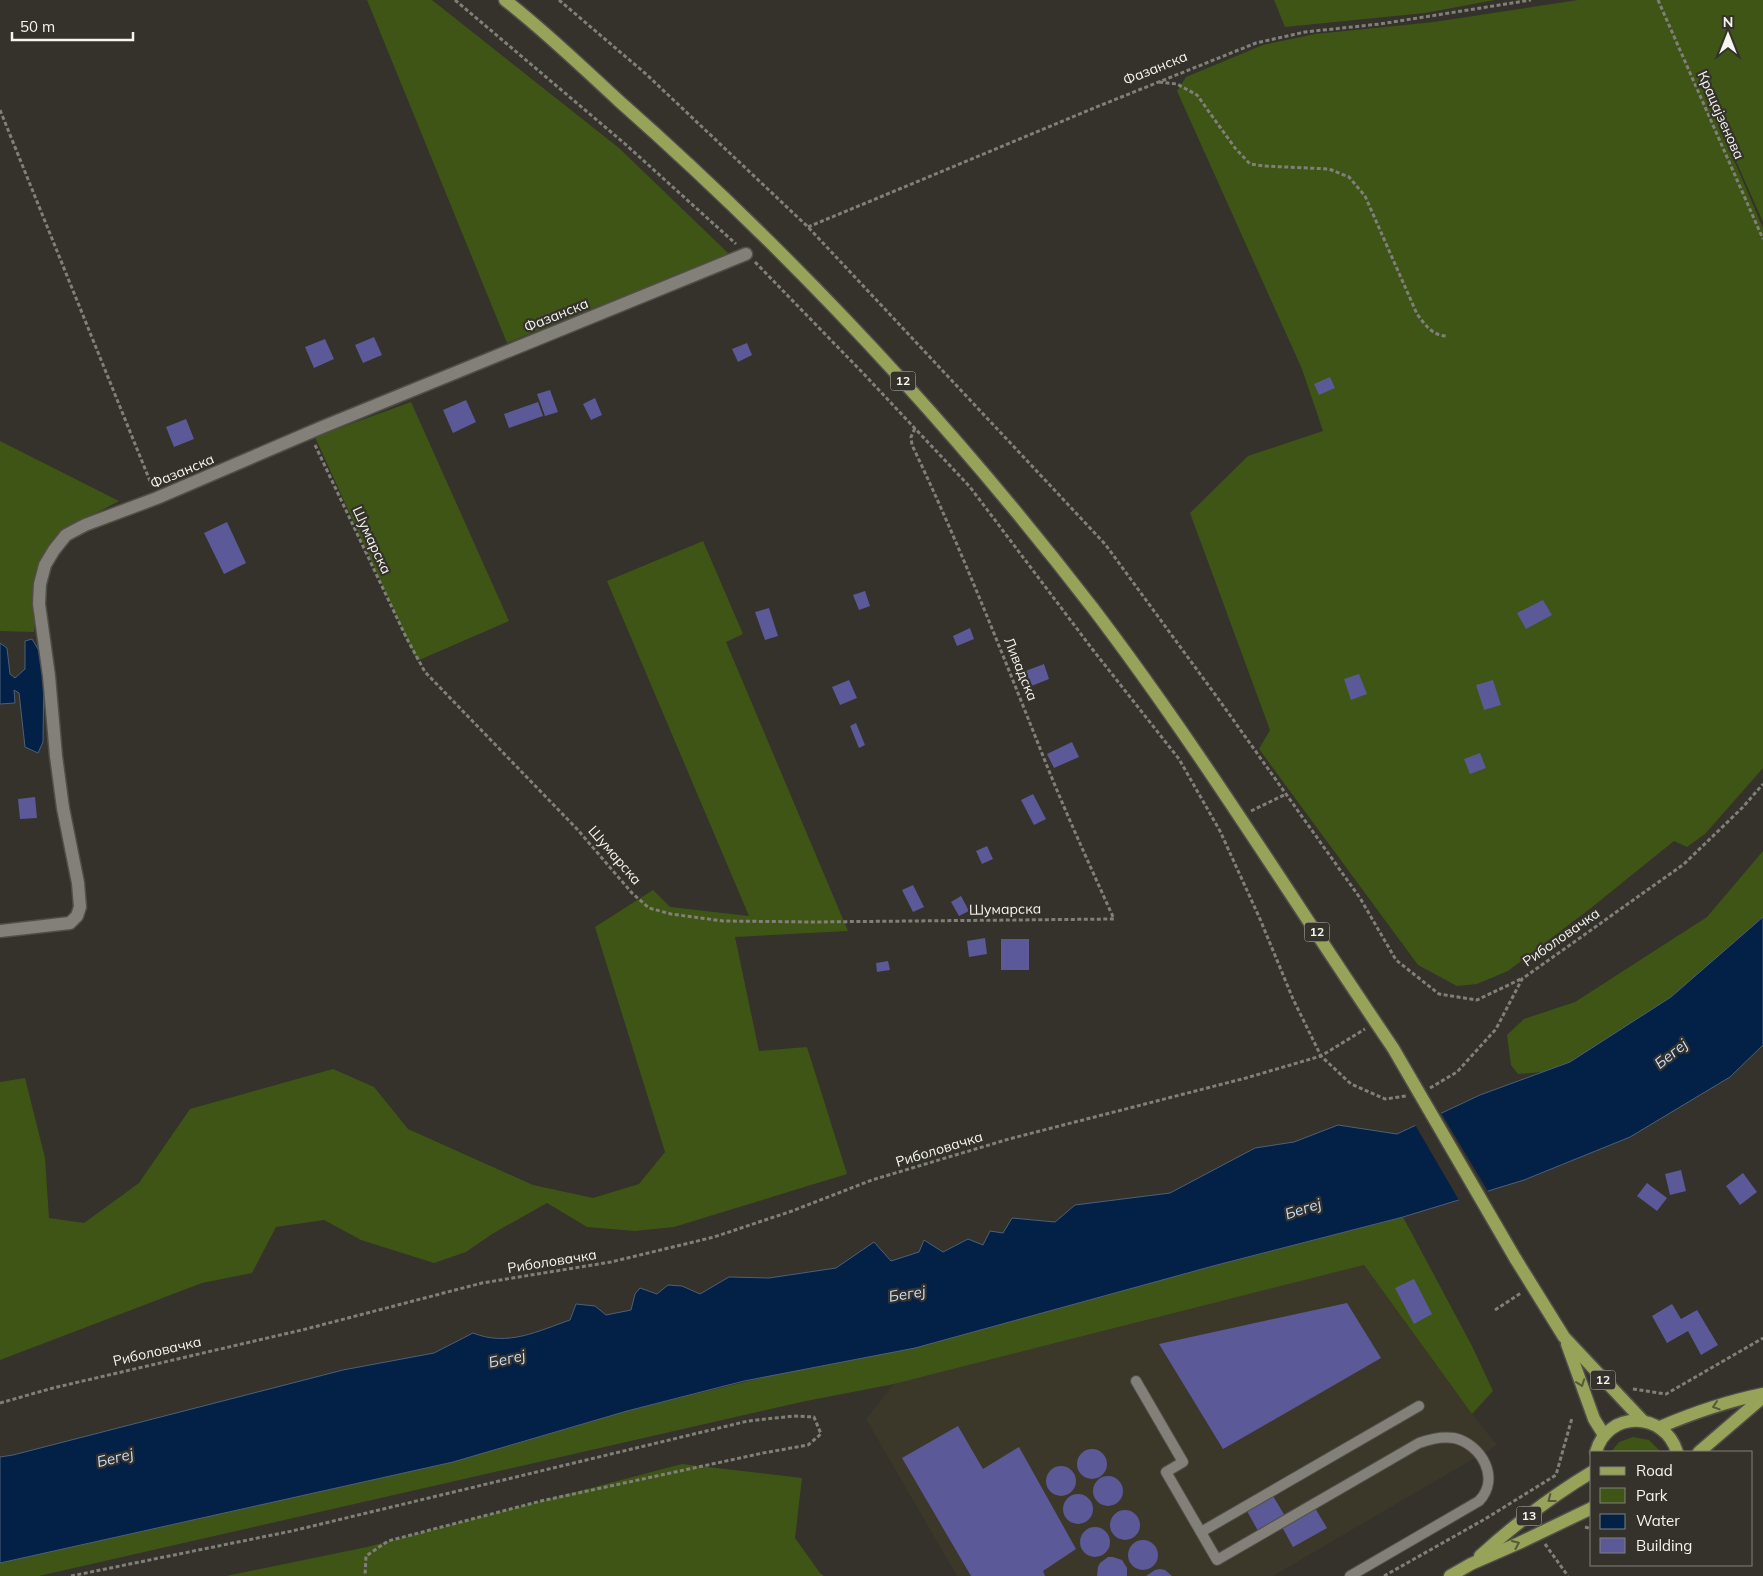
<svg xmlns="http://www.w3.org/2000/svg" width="1763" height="1576" font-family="Mulish,sans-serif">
<rect width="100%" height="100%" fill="#34322b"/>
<polygon fill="#3b382a" points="1364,1265 1472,1414 1497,1445 1273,1576 957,1576 866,1419 894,1384"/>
<g fill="#3e5515">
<polygon points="367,0 432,0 619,148 729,254 507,343"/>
<polygon points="1274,0 1495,0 1425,13 1285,27"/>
<polygon points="1578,0 1763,0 1763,222 1695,69 1763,228 1763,768 1705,834 1687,847 1674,841 1591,908 1508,971 1477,984 1457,986 1418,965 1259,749 1270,730 1190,513 1248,456 1323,431 1302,369 1177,91 1186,77 1263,45 1315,34 1434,22"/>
<polygon points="411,402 509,621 417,661 315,437"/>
<polygon points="0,441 119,501 72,526 54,538 41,566 34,632 0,631"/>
<polygon points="703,541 743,634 726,642 848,931 735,937 759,1051 807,1047 847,1174 674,1227 635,1231 587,1227 547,1203 492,1234 466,1252 434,1263 361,1240 324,1220 276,1227 252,1273 202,1283 0,1360 0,1082 25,1078 45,1158 49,1218 84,1223 139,1183 190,1109 333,1069 374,1087 408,1129 533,1185 593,1198 639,1184 665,1152 595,927 653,890 670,907 749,916 607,581"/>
<polygon points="1763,851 1763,917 1671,997 1570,1062 1542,1072 1518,1074 1511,1065 1507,1035 1524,1019 1575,1002 1707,917"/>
<polygon points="1403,1217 1472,1346 1493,1391 1472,1414 1364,1265 894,1384 806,1401 39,1576 0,1576 0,1563 453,1462 627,1411 1206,1268"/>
<polygon points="1633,1437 1649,1440 1661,1452 1611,1452 1619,1442"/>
<polygon points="682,1464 802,1478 795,1538 820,1573 824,1576 226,1576 367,1547"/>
</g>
<g fill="#032146" stroke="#4c6079">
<polygon points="32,639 44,659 43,742 38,753 25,747 19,693 14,690 15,703 0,704 0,643 7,648 10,674 15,678 25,669 25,641"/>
<path d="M1763,917V1045L1730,1077L1630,1137L1524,1180L1403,1217L1213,1266L915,1348L744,1381L627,1411L453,1462L0,1563V1457L13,1455L343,1370L434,1353L473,1333C508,1347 538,1331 570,1320L576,1304L595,1306L606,1315L631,1310L635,1294L640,1288L657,1294L668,1285L682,1286L700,1294L729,1277L769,1278L836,1268L874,1242L891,1261L919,1252L924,1240L943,1252L968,1239L983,1245L990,1231L1003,1233L1012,1218L1055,1222L1075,1205L1170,1193L1255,1148L1294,1142L1338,1125L1397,1134L1480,1095L1570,1062L1671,997Z"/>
</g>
<polygon fill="#34322b" points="1440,1111 1489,1193 1460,1202 1414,1123"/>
<g fill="#5b5998">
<polygon points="374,337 382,355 363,363 355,345"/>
<polygon points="325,339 334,359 314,368 305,347"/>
<polygon points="747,343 752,355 738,362 732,349"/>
<polygon points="1330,377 1335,388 1319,395 1314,384"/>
<polygon points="550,390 558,412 545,416 537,394"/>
<polygon points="595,398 602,415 591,420 583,404"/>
<polygon points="466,400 476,422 453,433 443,410"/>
<polygon points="538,402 543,416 509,428 504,414"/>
<polygon points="186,419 194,439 174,447 166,427"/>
<polygon points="227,522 246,563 224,574 204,533"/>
<polygon points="865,591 870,606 859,610 853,595"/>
<polygon points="1543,600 1552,615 1526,629 1517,613"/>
<polygon points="769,608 778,636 765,640 755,612"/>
<polygon points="970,628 974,639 957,646 953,636"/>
<polygon points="1044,664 1049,679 1029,687 1023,672"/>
<polygon points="1359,674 1367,694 1351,700 1344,679"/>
<polygon points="849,680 857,698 840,705 832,687"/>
<polygon points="1493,680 1501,705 1484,710 1476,685"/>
<polygon points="856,723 865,745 859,748 850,726"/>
<polygon points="1072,742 1079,757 1054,768 1047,754"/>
<polygon points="1480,753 1486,768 1470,774 1464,759"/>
<polygon points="1033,794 1046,819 1034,825 1021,800"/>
<polygon points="35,797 37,818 20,819 18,799"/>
<polygon points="987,846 993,859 982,864 976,851"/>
<polygon points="913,885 924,907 913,912 902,890"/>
<polygon points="961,896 969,911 959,916 951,902"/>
<polygon points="985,938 987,954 969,957 967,941"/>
<rect x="1001" y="939" width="28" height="31"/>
<polygon points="888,961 890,970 877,972 876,963"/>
<polygon points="1681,1170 1686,1191 1670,1195 1665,1174"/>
<polygon points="1743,1173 1757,1192 1740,1205 1726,1186"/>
<polygon points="1647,1183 1667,1198 1657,1211 1637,1196"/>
<polygon points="1414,1279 1432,1314 1414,1324 1395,1288"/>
<polygon points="1347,1303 1381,1358 1223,1449 1159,1344"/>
<polygon points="1672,1304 1681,1319 1697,1310 1718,1345 1701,1355 1688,1331 1667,1343 1652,1316"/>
<polygon points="958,1426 983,1469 1019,1447 1076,1549 1043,1571 1045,1576 971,1576 902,1458"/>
<circle cx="1092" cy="1464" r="15"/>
<circle cx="1061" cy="1481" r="15"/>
<circle cx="1108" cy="1491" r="15"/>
<circle cx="1078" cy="1509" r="15"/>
<polygon points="1273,1496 1285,1516 1258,1531 1247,1511"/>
<polygon points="1315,1508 1327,1528 1293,1547 1282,1527"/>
<circle cx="1125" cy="1525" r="15"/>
<circle cx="1095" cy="1542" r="15"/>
<circle cx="1143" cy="1555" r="15"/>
<polygon points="1108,1557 1113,1557 1122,1560 1127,1568 1127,1576 1097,1576 1098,1567 1100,1563"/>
<polygon points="1160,1569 1165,1570 1172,1576 1146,1576 1155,1570"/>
</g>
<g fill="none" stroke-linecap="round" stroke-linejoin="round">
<defs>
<g id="service">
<path d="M1136,1381L1183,1462L1166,1472L1217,1560L1419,1443C1430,1439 1441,1436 1454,1438C1481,1444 1501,1478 1479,1501L1350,1576"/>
<polyline points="1201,1532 1419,1406"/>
</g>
<polyline id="minor" points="0,931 70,923 77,916 80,907 78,883 63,808 56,756 49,676 39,604 40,584 45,565 54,550 66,535 85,525 157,498 320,428 746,254"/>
<g id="primary">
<path d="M505,0C545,31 582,67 619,101C792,254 951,424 1092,607C1200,749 1293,901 1393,1048"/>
<polyline points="1515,1258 1564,1337 1643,1421"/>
<polyline points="1567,1344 1594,1419 1604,1435"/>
<path d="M1660,1427C1693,1413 1728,1401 1763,1394"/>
<path d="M1596,1452C1607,1410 1665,1411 1677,1452"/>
<polyline points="1699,1452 1763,1397"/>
<path d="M1480,1556C1514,1525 1552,1496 1592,1472"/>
<polyline points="1450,1576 1471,1564 1519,1543 1592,1508"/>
</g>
</defs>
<use href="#service" stroke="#504e48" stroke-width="12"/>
<use href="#minor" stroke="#504e48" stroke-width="15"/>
<use href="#primary" stroke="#504e48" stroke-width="15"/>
<g stroke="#817f79" stroke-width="3" stroke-dasharray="4 2.5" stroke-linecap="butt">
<polyline points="455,0 624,143 736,244"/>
<polyline points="559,0 646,74 808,227 1105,544 1217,697 1360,898 1396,960 1439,994 1477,1000 1521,979"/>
<polyline points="1658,0 1763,239"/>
<path d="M1159,82L1177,84L1197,95L1235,148L1250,164L1264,166L1329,169L1349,177L1365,196L1417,314C1425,325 1433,336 1447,336"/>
<polyline points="0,110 152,486"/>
<polyline points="808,227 1094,108 1256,43 1305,32 1380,24 1531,0"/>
<polyline points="755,262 861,371 970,487 1093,650 1179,759 1220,831 1260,919 1293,999 1321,1056 1365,1029"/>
<path d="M315,445L406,637L425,672L577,829L632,893L649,908L671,914L723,921L812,922L1114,919C1091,868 1068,818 1047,766C1004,658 962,550 912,445L911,437L915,428"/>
<polyline points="1251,811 1286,794"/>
<polyline points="1430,1088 1457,1072 1496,1029 1522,979 1684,864 1743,807 1763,784"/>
<polyline points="1495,1310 1521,1293"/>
<polyline points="1633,1389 1666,1394 1763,1338"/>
<polyline points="0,1403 53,1388 306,1329 482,1283 611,1262 714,1237 792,1211 872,1180 1009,1139 1246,1078 1321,1056 1351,1084 1385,1099 1406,1096"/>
<polyline points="1585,1527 1592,1529"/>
<polyline points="1545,1544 1568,1576"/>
<polyline points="71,1576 292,1531 748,1421 794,1416 814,1417 821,1434 808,1445 763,1453 541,1501 388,1541 366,1556 365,1576"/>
<polyline points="1384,1576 1485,1519 1556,1475 1572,1418"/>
</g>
<use href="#service" stroke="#828078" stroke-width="10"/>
<use href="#minor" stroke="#828078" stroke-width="12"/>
<use href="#primary" stroke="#96a358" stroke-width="12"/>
<defs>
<polyline id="primary-bridge" points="1393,1048 1515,1258"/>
</defs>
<use href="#primary-bridge" stroke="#504e48" stroke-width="15" stroke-linecap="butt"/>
<use href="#primary-bridge" stroke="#96a358" stroke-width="12"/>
</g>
<defs><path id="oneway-chevron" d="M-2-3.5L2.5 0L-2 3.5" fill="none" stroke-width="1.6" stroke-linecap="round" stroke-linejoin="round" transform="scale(1.25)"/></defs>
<g stroke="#565a3b">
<use href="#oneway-chevron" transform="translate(1581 1383) rotate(70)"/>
<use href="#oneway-chevron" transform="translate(1716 1406) rotate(162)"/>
<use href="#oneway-chevron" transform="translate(1551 1499) rotate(143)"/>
<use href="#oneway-chevron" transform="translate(1516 1544) rotate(-24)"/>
</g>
<g text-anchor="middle" stroke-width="4.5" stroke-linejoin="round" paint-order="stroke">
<g fill="#34322b" stroke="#bbbab4" stroke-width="1">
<rect x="890.5" y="371.5" width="25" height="19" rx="4"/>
<rect x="1304.5" y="922.5" width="25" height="19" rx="4"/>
<rect x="1590.5" y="1370.5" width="25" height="19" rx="4"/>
<rect x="1516.5" y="1506.5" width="25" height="19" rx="4"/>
</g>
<g font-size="12" font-weight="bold" fill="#f5f4ef">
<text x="903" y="385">12</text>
<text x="1317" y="936">12</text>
<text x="1603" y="1384">12</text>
<text x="1529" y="1520">13</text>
</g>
<g font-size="14" fill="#f5f4ef" stroke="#34322b">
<text transform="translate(1155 68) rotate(-22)" y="5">Фазанска</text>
<text transform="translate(1721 115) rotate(66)" y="5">Крацајзенова</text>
<text transform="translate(556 315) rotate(-22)" y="5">Фазанска</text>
<text transform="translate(182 471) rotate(-23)" y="5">Фазанска</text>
<text transform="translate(372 540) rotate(65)" y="5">Шумарска</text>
<text transform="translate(1021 669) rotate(68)" y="5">Ливадска</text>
<text transform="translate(615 855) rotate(49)" y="5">Шумарска</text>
<text transform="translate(1005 909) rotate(-1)" y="5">Шумарска</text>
<text transform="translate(1561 937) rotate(-35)" y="5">Риболовачка</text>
<text transform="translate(939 1149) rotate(-17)" y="5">Риболовачка</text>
<text transform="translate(552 1261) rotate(-9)" y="5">Риболовачка</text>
<text transform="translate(157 1351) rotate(-13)" y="5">Риболовачка</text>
</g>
<g font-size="15" font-style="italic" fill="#c7dfff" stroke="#34322b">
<text transform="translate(1671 1054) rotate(-39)" y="5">Бегеј</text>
<text transform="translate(1303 1209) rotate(-18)" y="5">Бегеј</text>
<text transform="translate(907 1294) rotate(-9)" y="5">Бегеј</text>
<text transform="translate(507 1359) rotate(-12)" y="5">Бегеј</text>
<text transform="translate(115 1458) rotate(-14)" y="5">Бегеј</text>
</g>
</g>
<rect x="1590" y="1451" width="162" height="115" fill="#34322b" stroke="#818079"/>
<rect x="1600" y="1467" width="25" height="8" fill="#96a358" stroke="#818079"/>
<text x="1636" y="1476" font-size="15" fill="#f5f4ef">Road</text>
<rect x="1600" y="1488" width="25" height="15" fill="#3e5515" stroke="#818079"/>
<text x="1636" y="1501" font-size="15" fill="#f5f4ef">Park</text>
<rect x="1600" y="1514" width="25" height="15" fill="#032146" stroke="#818079"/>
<text x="1636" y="1526" font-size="15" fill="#f5f4ef">Water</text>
<rect x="1600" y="1538" width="25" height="15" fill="#5b5998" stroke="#818079"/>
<text x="1636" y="1551" font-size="15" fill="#f5f4ef">Building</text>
<g transform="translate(1728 35)" stroke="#34322b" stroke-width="4" paint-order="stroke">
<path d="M0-4L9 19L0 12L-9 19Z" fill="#f5f4ef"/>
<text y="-8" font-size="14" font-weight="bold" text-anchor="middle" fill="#f5f4ef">N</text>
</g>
<path d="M12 32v8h121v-8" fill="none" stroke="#f5f4ef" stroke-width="2.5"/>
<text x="20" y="32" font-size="15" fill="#f5f4ef" stroke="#34322b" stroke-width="4" paint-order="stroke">50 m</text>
</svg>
